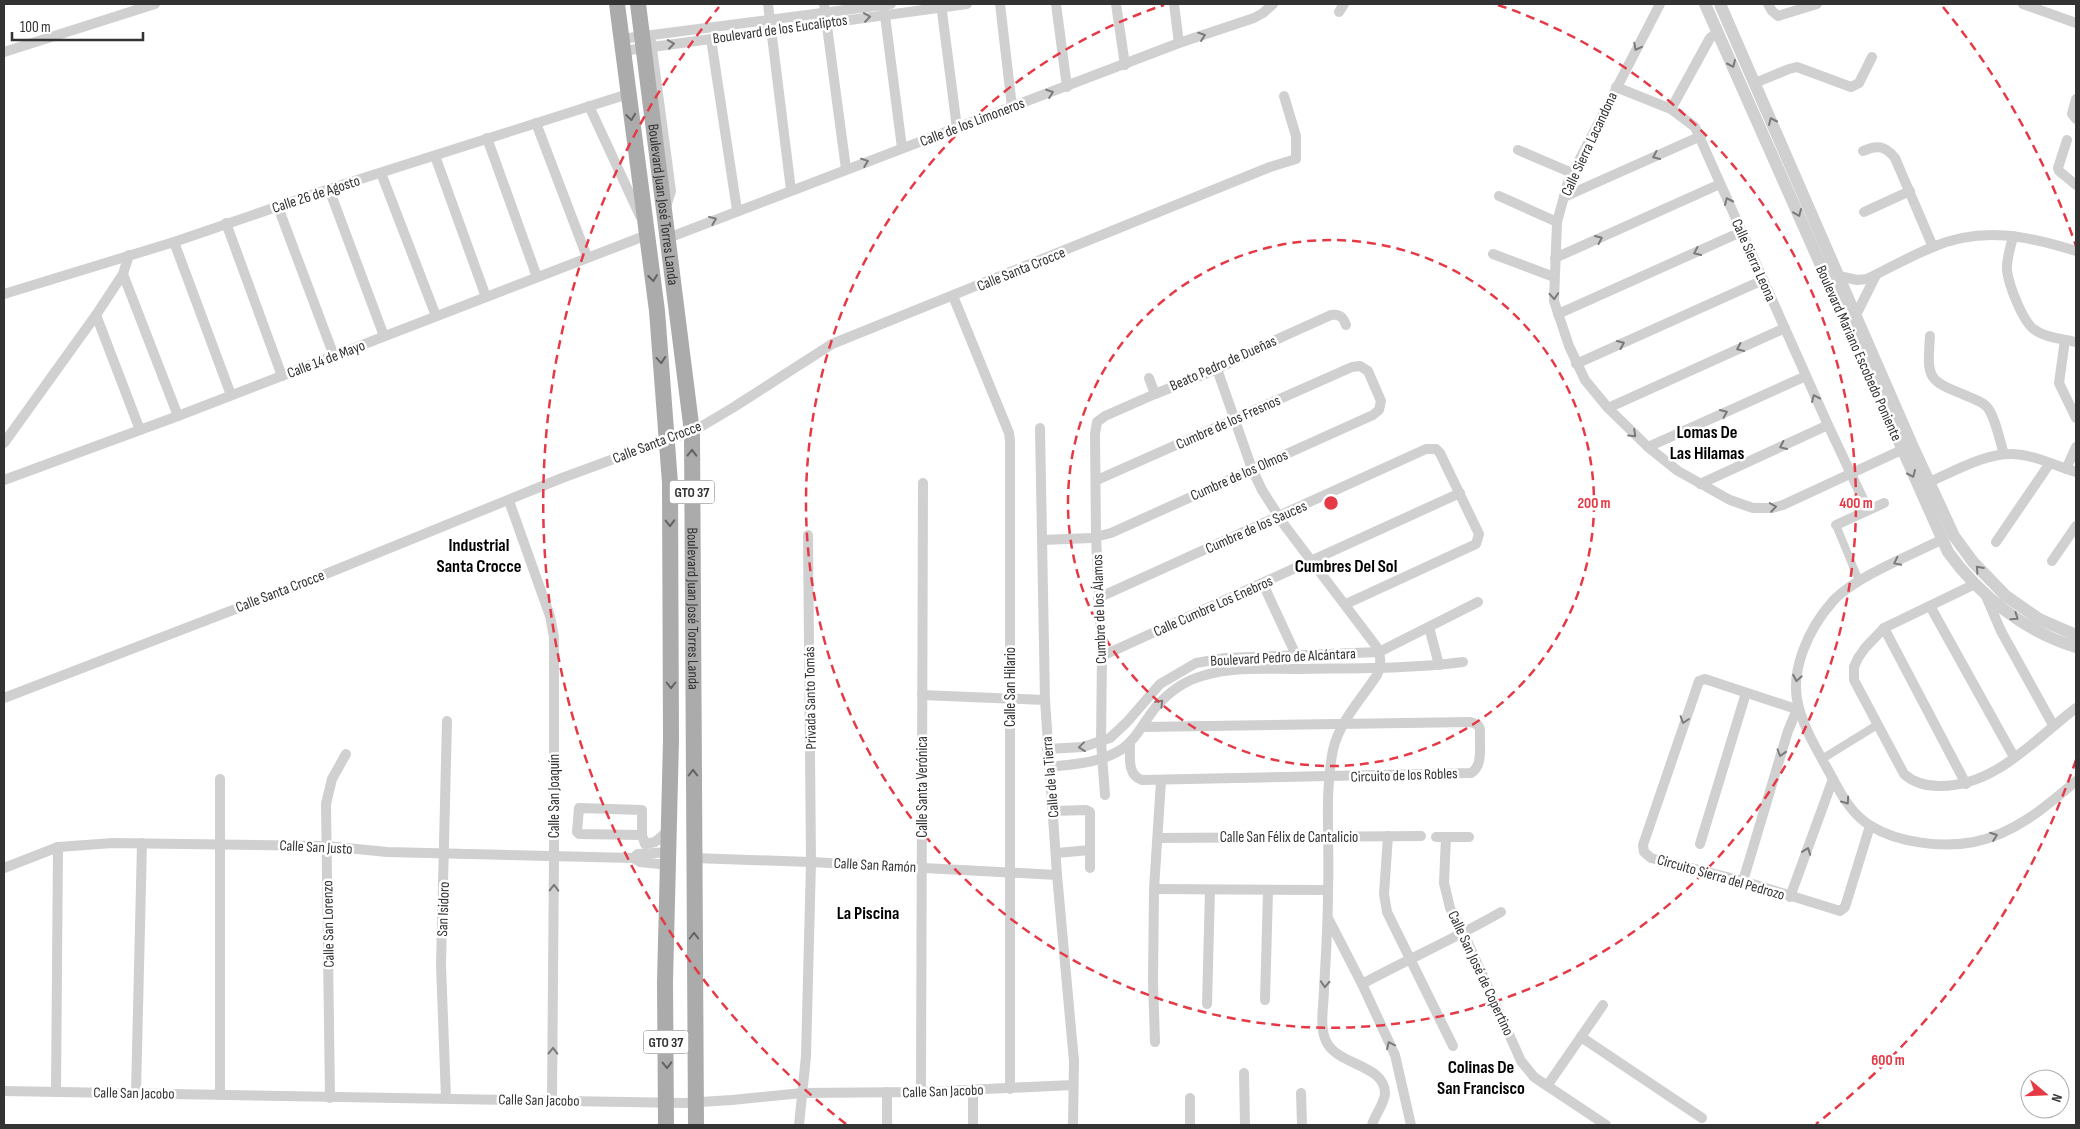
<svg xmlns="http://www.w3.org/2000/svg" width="2080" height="1129" font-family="'Sofia Sans Condensed',sans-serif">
<rect width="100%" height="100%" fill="#fff"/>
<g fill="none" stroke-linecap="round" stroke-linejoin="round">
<g stroke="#d0d0d0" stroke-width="8">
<polyline points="1836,525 1859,581"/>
<polyline points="1822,759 1877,725"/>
</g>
<g stroke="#d0d0d0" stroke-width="10">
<polyline points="768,4 791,190"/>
<polyline points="824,4 846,169"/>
<polyline points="941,4 957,128"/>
<polyline points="1000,4 1012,107"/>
<polyline points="1056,4 1067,87"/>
<polyline points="1116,4 1125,65"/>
<polyline points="1174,4 1179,43"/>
<polyline points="1660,4 1568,182 1557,222 1554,301 1569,346 1585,380 1608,408 1648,447 1678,471 1730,500 1753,508 1772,508 1783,505 1908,447"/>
<polyline points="1768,4 1772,11 1778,16 1817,4"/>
<polyline points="2023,4 2076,23"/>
<polyline points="884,8 902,148"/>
<polyline points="1339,12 1344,4"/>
<polyline points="621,39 891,4"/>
<polyline points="711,39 737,210"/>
<polyline points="651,41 671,191 666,207"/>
<polyline points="623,51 967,4"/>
<polyline points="4,52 155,4"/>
<polyline points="1755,83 1789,69 1797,67 1851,87 1859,83 1872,57"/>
<polyline points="1616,87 1671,109 1695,127 1828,425 1868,510"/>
<polyline points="2076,99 2072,114 2076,119"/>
<polyline points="589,106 640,216"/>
<polyline points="1671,109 1710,38 1718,32"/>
<polyline points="536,123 587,257"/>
<polyline points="487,138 537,277"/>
<polyline points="2067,140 2058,168 2059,171 2076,185"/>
<polyline points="1518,150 1572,173"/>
<path d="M1863,151C1876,145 1885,145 1895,158L1933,247"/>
<polyline points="435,156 486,297"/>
<polyline points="381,173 436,316"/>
<polyline points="329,189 384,336"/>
<polyline points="1499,196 1557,222"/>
<polyline points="1564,197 1701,136"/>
<polyline points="278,207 334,356"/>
<polyline points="1864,212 1910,191"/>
<polyline points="226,223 282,376"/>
<path d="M2013,236C2011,247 2006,259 2007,271C2009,285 2023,323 2035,330C2046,338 2063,339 2076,342"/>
<polyline points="668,238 1179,43 1254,18 1263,13 1273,4"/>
<polyline points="174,242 231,395"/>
<polyline points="1493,254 1554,277"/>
<polyline points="1555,258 1720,184"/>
<polyline points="123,274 178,416"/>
<path d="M1839,276L1857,280L1867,279C1889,268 1911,256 1933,247C1982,226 2028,236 2076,251"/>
<polyline points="4,294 174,242 329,189 628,94"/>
<polyline points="953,296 1009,433 1010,441 1010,1089"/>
<polyline points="1558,314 1741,232"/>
<polyline points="96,315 140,430"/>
<polyline points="1856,315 1876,275"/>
<path d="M1930,336C1927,379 1927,380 1967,396C1973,399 1982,401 1987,407C1995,416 2000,442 2004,454"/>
<polyline points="2065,340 2059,383 2076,418"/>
<polyline points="1576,364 1763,280"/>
<path d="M1217,369L1252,469L1262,490L1285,526L1376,646C1381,656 1382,664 1377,675C1362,698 1339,722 1333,750C1324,795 1330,844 1328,890C1328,923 1326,956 1324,989C1324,1005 1319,1026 1326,1041C1337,1066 1386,1064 1385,1094C1384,1104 1375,1115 1372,1125"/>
<polyline points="1149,378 1155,394"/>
<polyline points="1608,408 1785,328"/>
<polyline points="1040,428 1045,700 1057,875 1071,1029 1074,1061 1073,1125"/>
<polyline points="4,443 96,315 123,274 129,255"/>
<polyline points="1648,447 1806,376"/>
<polyline points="2066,469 2076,447"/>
<polyline points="4,480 178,416 647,235"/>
<path d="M1929,482C1955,471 1985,453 2013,454C2035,455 2056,466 2076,472"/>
<polyline points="1700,484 1828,425"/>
<polyline points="509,501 550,616 554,637 554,856 552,1100"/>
<polyline points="1836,525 1884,503"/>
<polyline points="1042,540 1091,538 1111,533 1373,415 1379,410 1381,401 1368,371 1360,366 1352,367 1097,480"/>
<path d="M1941,540C1911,555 1855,577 1833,601C1809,628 1788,672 1799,708C1805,730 1817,750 1828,770C1839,790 1850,814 1871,826C1898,843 1943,848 1974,842C2014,834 2046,807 2076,781"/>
<polyline points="1996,542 2050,463"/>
<polyline points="2052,561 2076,526"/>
<polyline points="1263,584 1296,655"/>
<path d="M1975,584L1884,628L1865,648L1858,658L1854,667V680L1904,774C1914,783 1926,786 1939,786C1995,787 2035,739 2076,708"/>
<polyline points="1985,594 2001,631 2053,725"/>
<polyline points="1098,598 1426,449 1436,449 1440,453 1479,534 1476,544 1346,604"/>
<polyline points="1930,606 2014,757"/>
<polyline points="1429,627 1439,665"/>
<polyline points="1884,628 1966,784"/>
<polyline points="1102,656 1460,493"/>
<polyline points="922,695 1045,700"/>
<polyline points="4,698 306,582 562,478 668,439 692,432 734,407 832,344 1270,167 1296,159 1296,136 1284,96"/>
<polyline points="1796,709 1705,679 1699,681 1643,845 1644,852 1651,858 1743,881 1840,911 1845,907 1870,826"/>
<path d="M1130,743C1130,757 1127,775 1142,780L1471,773C1484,766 1479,743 1480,729L1478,725L1471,722L1143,727"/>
<polyline points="1047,749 1083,747 1110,738 1127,722 1160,684 1196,663 1225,658 1379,652 1478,602"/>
<path d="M1049,767C1074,764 1101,763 1122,749C1137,738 1144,722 1155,708C1167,694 1184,681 1202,676C1233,666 1267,669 1300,669C1354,668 1409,669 1463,662"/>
<path d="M1105,795L1101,742L1102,656L1096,537L1095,434L1097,422L1105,416L1155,394L1217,369L1282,337L1331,315C1340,314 1343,317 1346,325"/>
<polyline points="1053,811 1086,810 1090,812 1090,868"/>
<polyline points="642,835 579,834 577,832 579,808 642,810 642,835 645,844 655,842 670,829"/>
<polyline points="1388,836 1384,894 1387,912 1453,1046"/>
<polyline points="1436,837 1469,837"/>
<polyline points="1446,837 1444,883 1450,908 1464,934 1521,1061 1534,1077 1606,1125"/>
<polyline points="1158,838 1421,836"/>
<polyline points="1700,844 1746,693"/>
<polyline points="1057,853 1090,850"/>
<polyline points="633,858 638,854 669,852"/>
<polyline points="693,858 811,862 1057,875"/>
<polyline points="4,868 58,847 113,843 327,846 387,852 633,858 640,862 669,865"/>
<polyline points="1743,881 1788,731 1798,707"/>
<polyline points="1154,889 1328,890"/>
<polyline points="1790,897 1833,779"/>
<polyline points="1328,918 1362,984 1395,1055 1411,1125"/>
<path d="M1362,984C1408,959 1456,938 1501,912"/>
<polyline points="1265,1000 1268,891"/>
<polyline points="1207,1004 1210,890"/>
<polyline points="1581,1037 1702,1118"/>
<polyline points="1155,1042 1153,981 1154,889 1161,781"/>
<polyline points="1244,1073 1245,1125"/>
<polyline points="1547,1086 1603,1005"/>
<polyline points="4,1091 684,1103 732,1100 802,1093 921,1092 1073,1085"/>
<polyline points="56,1092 58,847"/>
<polyline points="921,1092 923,483"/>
<polyline points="136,1093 142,843"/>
<polyline points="1301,1093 1302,1125"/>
<polyline points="220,1094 220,779"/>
<polyline points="330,1098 326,804 332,779 346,754"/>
<polyline points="446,1098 441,965 447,721"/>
<polyline points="1190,1098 1190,1125"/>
<polyline points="799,1125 806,1056 811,862 808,535"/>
<polyline points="887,1125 887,1092"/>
<polyline points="973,1125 973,1090"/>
</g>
<g stroke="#d0d0d0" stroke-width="12">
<path d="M1705,4L1948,552C1979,595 2025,632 2076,647"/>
<polyline points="1720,4 1912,445 1954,536 1973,562 2006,596 2039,619 2076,635"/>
</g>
<g stroke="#ababab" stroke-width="16">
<polyline points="617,4 657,311 670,483 671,740 665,982 666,1125"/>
<path id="s1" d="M638,4L692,432L696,1125"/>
</g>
</g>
<defs><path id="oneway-chevron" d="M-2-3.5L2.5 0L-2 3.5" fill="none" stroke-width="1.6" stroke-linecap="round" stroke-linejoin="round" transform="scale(1.25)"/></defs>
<g stroke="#7a7a7a">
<use href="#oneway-chevron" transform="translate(867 17) rotate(-8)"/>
<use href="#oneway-chevron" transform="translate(1202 36) rotate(-19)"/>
<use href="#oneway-chevron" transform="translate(671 44) rotate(-8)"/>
<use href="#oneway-chevron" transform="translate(1637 47) rotate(118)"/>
<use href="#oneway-chevron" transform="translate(1732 64) rotate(66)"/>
<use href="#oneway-chevron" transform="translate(1050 93) rotate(-20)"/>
<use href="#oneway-chevron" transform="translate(1772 121) rotate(-114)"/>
<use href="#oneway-chevron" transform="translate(1656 156) rotate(156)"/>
<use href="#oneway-chevron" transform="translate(865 162) rotate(-21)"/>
<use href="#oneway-chevron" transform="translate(1728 201) rotate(-114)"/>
<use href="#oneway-chevron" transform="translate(1798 213) rotate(67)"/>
<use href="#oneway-chevron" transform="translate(713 220) rotate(-22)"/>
<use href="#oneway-chevron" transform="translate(1599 239) rotate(-24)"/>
<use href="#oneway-chevron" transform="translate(1697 252) rotate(156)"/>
<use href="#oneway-chevron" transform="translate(1554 296) rotate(86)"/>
<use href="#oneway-chevron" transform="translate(1621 344) rotate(-24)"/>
<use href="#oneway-chevron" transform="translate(1740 348) rotate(155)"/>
<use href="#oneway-chevron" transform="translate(1815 398) rotate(-114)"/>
<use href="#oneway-chevron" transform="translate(1724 413) rotate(-24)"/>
<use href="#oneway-chevron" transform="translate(1633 434) rotate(43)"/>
<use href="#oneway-chevron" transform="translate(1783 446) rotate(155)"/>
<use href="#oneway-chevron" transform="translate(1912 474) rotate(66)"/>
<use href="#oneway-chevron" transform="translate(1773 507) rotate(-9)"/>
<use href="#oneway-chevron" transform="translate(1897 562) rotate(154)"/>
<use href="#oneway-chevron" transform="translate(1979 569) rotate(-132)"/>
<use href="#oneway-chevron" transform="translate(2015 617) rotate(35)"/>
<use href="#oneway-chevron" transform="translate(1797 678) rotate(100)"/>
<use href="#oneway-chevron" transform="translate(1160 703) rotate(-46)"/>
<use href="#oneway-chevron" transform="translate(1684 720) rotate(108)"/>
<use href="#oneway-chevron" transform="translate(1082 747) rotate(173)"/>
<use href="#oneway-chevron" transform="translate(1781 753) rotate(107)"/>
<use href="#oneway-chevron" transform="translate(1846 801) rotate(55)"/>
<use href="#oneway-chevron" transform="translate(1994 836) rotate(-20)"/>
<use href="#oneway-chevron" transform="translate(1807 851) rotate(-70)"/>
<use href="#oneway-chevron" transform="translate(554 888) rotate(-89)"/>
<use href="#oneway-chevron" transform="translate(1325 984) rotate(93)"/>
<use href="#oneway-chevron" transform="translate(1390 1045) rotate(-115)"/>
<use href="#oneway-chevron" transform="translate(553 1051) rotate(-89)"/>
</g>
<g stroke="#636363">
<use href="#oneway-chevron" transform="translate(631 117) rotate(82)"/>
<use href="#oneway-chevron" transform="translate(653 278) rotate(83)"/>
<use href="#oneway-chevron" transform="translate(661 360) rotate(85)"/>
<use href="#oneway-chevron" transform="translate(692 453) rotate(-89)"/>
<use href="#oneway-chevron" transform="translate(670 523) rotate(89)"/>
<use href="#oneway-chevron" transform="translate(671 685) rotate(90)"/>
<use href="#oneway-chevron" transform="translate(693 773) rotate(-90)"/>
<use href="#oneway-chevron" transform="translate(694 936) rotate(-90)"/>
<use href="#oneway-chevron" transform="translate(667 1065) rotate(89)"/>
</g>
<g fill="none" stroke="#e63946" stroke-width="2.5" stroke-dasharray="9 6">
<circle cx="1331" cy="503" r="263"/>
<path d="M1498 5A525 525 0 1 1 1164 5"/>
<path d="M2076 760A788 788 0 0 1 1816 1124M846 1124A788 788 0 0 1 719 7M1943 7A788 788 0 0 1 2076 246"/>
</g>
<g text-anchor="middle" stroke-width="5" stroke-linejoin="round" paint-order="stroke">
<g fill="#fff" stroke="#707070" stroke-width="1">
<rect x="669.5" y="480.5" width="45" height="23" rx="4"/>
<rect x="643.5" y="1030.5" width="45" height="23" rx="4"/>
</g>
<g font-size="14" font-weight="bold" fill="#333">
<text x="692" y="497">GTO 37</text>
<text x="666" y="1047">GTO 37</text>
</g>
<g font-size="15" fill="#333" stroke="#fff">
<text transform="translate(780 29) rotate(-8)" y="5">Boulevard de los Eucaliptos</text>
<text transform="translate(972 122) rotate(-21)" y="5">Calle de los Limoneros</text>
<text transform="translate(1589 144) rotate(-65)" y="5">Calle Sierra Lacandona</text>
<text transform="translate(316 194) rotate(-18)" y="5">Calle 26 de Agosto</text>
<text dy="5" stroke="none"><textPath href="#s1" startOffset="202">Boulevard Juan José Torres Landa</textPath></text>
<text transform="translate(1754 260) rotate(66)" y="5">Calle Sierra Leona</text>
<text transform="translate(1021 269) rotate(-22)" y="5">Calle Santa Crocce</text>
<text transform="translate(1859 353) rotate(66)" y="5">Boulevard Mariano Escobedo Poniente</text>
<text transform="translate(326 359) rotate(-21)" y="5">Calle 14 de Mayo</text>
<text transform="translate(1223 363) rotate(-24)" y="5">Beato Pedro de Dueñas</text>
<text transform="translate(1228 422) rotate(-24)" y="5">Cumbre de los Fresnos</text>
<text transform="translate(657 442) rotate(-21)" y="5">Calle Santa Crocce</text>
<text transform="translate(1239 475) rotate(-24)" y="5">Cumbre de los Olmos</text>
<text transform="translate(1256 527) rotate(-24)" y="5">Cumbre de los Sauces</text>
<text transform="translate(280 591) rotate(-21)" y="5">Calle Santa Crocce</text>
<text transform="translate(1213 606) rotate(-24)" y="5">Calle Cumbre Los Enebros</text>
<text dy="5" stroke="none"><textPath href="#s1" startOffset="608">Boulevard Juan José Torres Landa</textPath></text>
<text transform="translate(1099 609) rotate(-92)" y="5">Cumbre de los Álamos</text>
<text transform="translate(1283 657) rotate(-3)" y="5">Boulevard Pedro de Alcántara</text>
<text transform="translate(1010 687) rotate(-90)" y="5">Calle San Hilario</text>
<text transform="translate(810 698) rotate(-91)" y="5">Privada Santo Tomás</text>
<text transform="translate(1404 775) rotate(-2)" y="5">Circuito de los Robles</text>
<text transform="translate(1050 777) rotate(-95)" y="5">Calle de la Tierra</text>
<text transform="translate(922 787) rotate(-90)" y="5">Calle Santa Verónica</text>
<text transform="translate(554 796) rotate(-90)" y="5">Calle San Joaquín</text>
<text x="1289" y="842">Calle San Félix de Cantalicio</text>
<text transform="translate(316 847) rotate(3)" y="5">Calle San Justo</text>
<text transform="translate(875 865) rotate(3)" y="5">Calle San Ramón</text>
<text transform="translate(1721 877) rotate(16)" y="5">Circuito Sierra del Pedrozo</text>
<text transform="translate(443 909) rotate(-88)" y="5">San Isidoro</text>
<text transform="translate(328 924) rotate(-91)" y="5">Calle San Lorenzo</text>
<text transform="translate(1481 973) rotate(65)" y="5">Calle San José de Copertino</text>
<text transform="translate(943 1091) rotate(-2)" y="5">Calle San Jacobo</text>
<text transform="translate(134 1093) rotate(1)" y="5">Calle San Jacobo</text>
<text transform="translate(539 1100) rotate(1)" y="5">Calle San Jacobo</text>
</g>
<g font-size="18" font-weight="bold" fill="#000" stroke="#fff">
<text x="1707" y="438">Lomas De<tspan x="1707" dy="21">Las Hilamas</tspan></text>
<text x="479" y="551">Industrial<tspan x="479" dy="21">Santa Crocce</tspan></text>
<text x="1346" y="572">Cumbres Del Sol</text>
<text x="868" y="919">La Piscina</text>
<text x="1481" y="1073">Colinas De<tspan x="1481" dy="21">San Francisco</tspan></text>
</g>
</g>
<circle cx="1331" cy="503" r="8" fill="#e63946" stroke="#fff" stroke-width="2.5"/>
<g font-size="15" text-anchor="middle" font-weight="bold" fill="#e63946" stroke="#fff" stroke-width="5" stroke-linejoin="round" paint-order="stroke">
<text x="1594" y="508">200 m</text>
<text x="1856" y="508">400 m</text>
<text x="1888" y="1065">600 m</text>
</g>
<rect width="2080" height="1129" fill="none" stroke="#333333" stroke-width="10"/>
<g transform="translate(2045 1094) rotate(109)"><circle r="24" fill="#ffffff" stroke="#adadad"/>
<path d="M0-4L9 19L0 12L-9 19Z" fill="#e63946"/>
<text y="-8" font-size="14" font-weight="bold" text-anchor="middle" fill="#333333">N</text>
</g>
<path d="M12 32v8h131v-8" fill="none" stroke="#333333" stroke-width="2.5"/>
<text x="20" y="32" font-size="15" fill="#333333" stroke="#ffffff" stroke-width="4" paint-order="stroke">100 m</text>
</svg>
